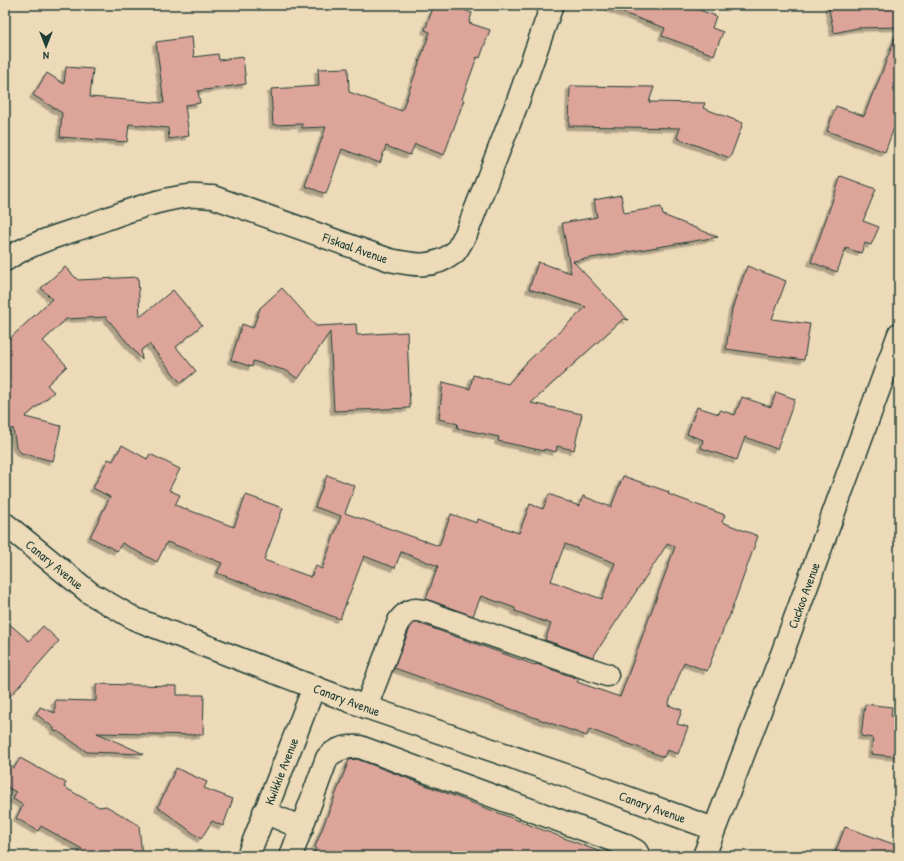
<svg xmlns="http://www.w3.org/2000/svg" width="904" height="861" font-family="'Patrick Hand',sans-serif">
<defs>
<filter id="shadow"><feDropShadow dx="-3.5" dy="3.5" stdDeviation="0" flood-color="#0004"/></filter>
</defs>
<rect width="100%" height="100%" fill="#ecdab8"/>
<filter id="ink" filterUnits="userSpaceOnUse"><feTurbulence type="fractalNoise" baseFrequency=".025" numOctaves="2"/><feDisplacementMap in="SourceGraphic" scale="8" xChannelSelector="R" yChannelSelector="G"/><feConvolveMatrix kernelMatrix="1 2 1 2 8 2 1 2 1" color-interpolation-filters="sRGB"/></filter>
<g filter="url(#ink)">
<g fill="#dda49a" stroke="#1f3d34" fill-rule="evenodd" filter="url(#shadow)">
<polygon points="434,5 466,5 464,10 472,13 469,23 490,30 480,58 477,57 462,99 464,100 444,155 415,144 410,155 386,146 380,163 342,149 326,194 305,186 326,127 302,128 302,124 273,125 271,89 319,86 318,69 348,68 349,92 402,111 430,32 425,30"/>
<polygon points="610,5 686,5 716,16 712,28 723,32 714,55 662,36 665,28 609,8"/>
<polygon points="828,5 899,5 899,27 857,28 834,33"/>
<polygon points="897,33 899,33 899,114 885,152 827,131 836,106 864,116 874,90 875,90"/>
<polygon points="192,37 194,57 218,54 219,60 243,57 246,84 198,91 200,103 185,105 189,136 169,139 168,128 129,124 127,142 60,137 62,113 33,95 47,73 64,84 66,67 93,69 90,97 164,103 156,42"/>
<polygon points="570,86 654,87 649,102 705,103 703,108 743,123 730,158 677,138 680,128 569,126"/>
<polygon points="841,176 876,189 863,221 879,227 871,245 865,243 861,253 846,248 837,272 811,262"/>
<polygon points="621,195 624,213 661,207 663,215 718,237 573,261 628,320 623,319 531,403 582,414 574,450 557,446 556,452 544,449 544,451 498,441 499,437 457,428 458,424 439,419 443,382 470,389 473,375 508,384 527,362 586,307 529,289 538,262 571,273 562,223 597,217 594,200"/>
<polygon points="747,266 786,281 772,319 810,324 804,360 726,349 732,309"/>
<polygon points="65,267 78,280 138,277 140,317 173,290 202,325 176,347 196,371 181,383 149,344 141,350 142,360 106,317 66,319 43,341 67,366 47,385 54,392 25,417 61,426 53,461 21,453 16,447 13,428 5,435 5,343 52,299 41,288"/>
<polygon points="282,288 316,326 356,324 357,335 407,332 410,408 334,411 330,332 298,379 287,371 253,361 252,367 231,360 242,324 253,328 260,308"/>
<polygon points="776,392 795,399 777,449 745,437 737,460 701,448 703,440 687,434 697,407 719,414 720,410 735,415 742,397 771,407"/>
<path d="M122,445L147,459L150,454L180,469L169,490L180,495L175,505L234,527L246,495L283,508L264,560L311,577L316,566L322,569L341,516L315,507L327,475L355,486L345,513L439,546L451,514L477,523L478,519L519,533L530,504L543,509L549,494L579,506L583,496L611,507L623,476L669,492L668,494L725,515L722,522L758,536L728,620H727L707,671L684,662L668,705L682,710L677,724L688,727L678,754L667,750L664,757L589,729L587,736L394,668L410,628L414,623H418L535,665L536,664L579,679L577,682L620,697L675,547L668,543L593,657L545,640L551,624L515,611V608L481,596L473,616L426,599L438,566L401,552L395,568L364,556L340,619L217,573L222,563L167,542L157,562L122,543L117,551L90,537L110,497L93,488L108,459L113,461ZM565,544L615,563L602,599L551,581Z"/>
<polygon points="5,620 29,641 43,626 59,641 5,702"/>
<polygon points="96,684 177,686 177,695 204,695 203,735 97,733 144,754 87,752 59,732 54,731 54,728 36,714 40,707 55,713 55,700 96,701"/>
<polygon points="865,704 892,707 891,716 899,717 899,757 871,754 873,738 861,736"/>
<polygon points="20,758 66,783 64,787 99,807 106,806 139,825 142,856 77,856 82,849 41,826 38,831 16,818 23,805 13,799 16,792 5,786 5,762 14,768"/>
<polygon points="357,759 606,854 606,856 313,856 316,848 315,847 349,760"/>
<polygon points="176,768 207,782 204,788 233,799 223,826 212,821 201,839 158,807"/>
<polygon points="845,827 899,846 899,856 834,856"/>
</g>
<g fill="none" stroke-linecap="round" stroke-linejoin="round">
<defs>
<g id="minor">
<path id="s1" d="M5,260C29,244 57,236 84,227C118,215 152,200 189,196C197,195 205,197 213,197L390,260C413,265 433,269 454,253C459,248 462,240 466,234L518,101L552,5"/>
<path id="s2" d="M5,524L90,593L135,619L366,707L565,775L714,829"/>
<path d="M366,707L399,621C412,603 424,611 442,618L607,675"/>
<polyline points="264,812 302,828"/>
<path id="s3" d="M248,856L314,687"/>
<path d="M291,856L327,758C336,748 347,746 360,747L623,844L636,851L639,856"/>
<path id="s4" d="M704,856L782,654L899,334"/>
</g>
</defs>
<use href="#minor" stroke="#1f3d34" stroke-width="25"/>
<use href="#minor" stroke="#ecdab8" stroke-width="22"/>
</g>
</g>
<g text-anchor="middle" stroke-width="3.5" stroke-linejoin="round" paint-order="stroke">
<g font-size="13" fill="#1f3d34" stroke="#ecdab8">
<text dy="5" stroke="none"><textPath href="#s1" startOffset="371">Fiskaal Avenue</textPath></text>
<text dy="5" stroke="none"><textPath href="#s2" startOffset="64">Canary Avenue</textPath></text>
<text dy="5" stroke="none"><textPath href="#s4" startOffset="279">Cuckoo Avenue</textPath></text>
<text dy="5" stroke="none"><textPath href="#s2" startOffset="388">Canary Avenue</textPath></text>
<text dy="5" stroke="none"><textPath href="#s3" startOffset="91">Kwikkie Avenue</textPath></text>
<text dy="5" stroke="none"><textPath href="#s2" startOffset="712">Canary Avenue</textPath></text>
</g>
</g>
<rect width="904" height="861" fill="none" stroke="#ecdab8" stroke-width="20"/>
<rect x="10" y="10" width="884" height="841" fill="none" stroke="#1f3d34" stroke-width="1.5" filter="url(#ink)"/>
<g transform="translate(46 46) rotate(180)" stroke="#ecdab8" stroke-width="3" paint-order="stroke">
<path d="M0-3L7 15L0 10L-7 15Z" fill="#1f3d34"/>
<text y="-6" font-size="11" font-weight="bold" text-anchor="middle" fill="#1f3d34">N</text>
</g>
</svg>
